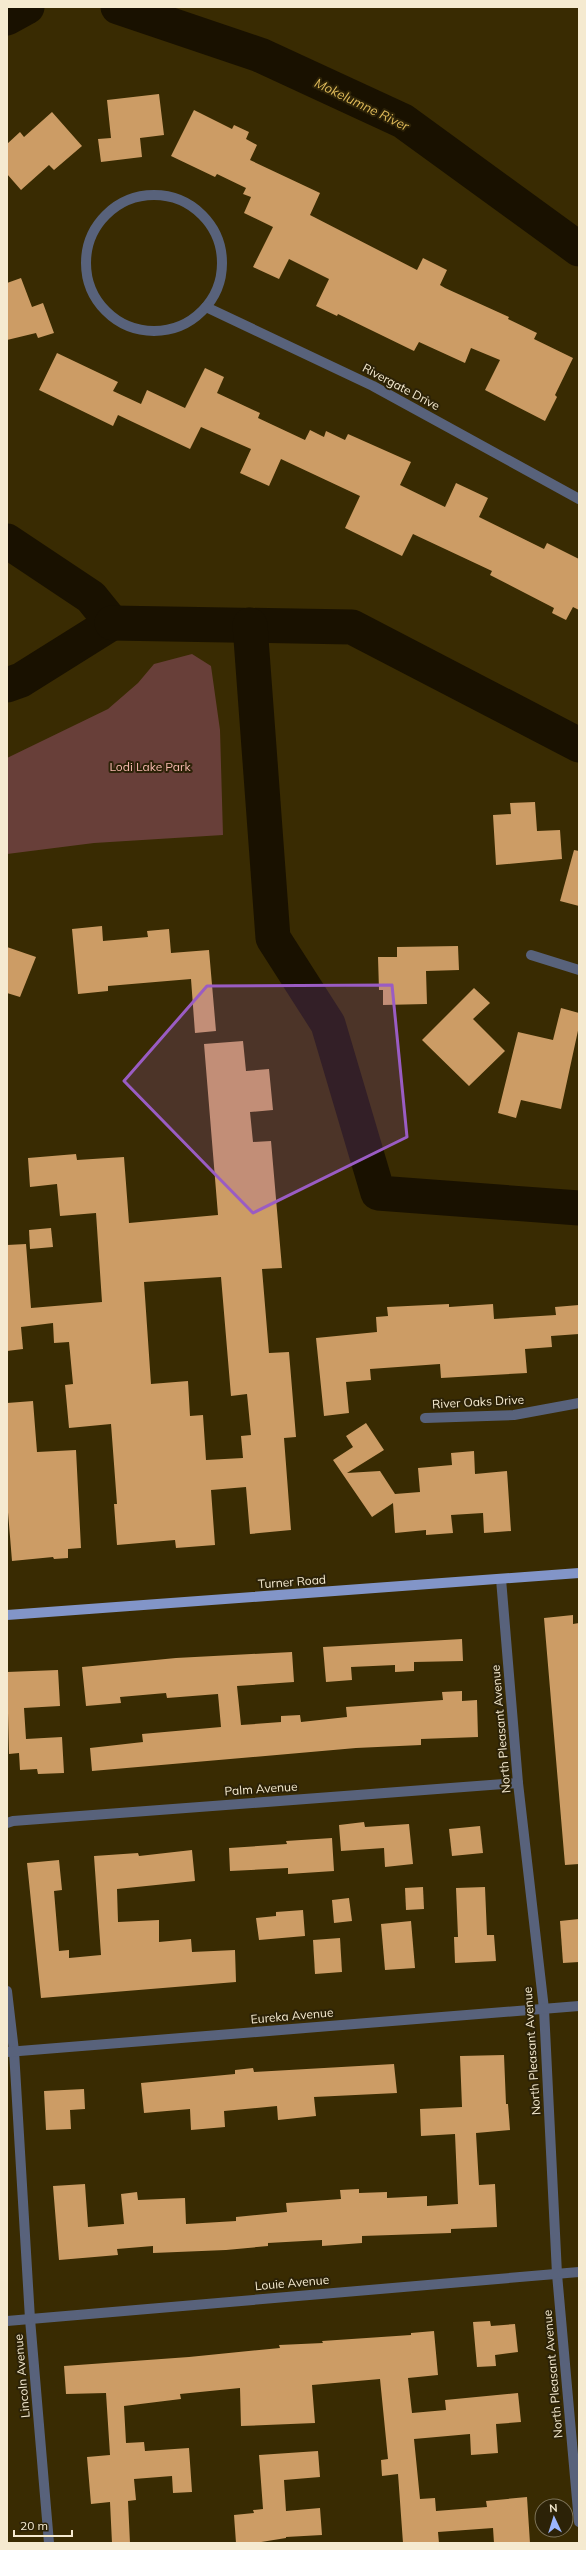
<svg xmlns="http://www.w3.org/2000/svg" width="586" height="2550" font-family="Mulish,sans-serif">
<rect width="100%" height="100%" fill="#392b02"/>
<polygon fill="#683f39" points="192,654 211,666 220,730 223,835 94,843 7,854 7,758 108,709 138,683 154,664"/>
<g fill="none" stroke-linecap="round" stroke-linejoin="round">
<g stroke="#191100" stroke-width="35">
<polyline points="118,7 260,55 403,121 579,249"/>
<polyline points="7,18 27,7"/>
<polyline points="7,541 91,597 112,623 21,680 7,685"/>
<polyline points="112,623 352,627 579,745"/>
<polyline points="250,625 273,938 328,1024 378,1193 579,1208"/>
</g>
</g>
<g fill="#cc9c65" fill-rule="evenodd">
<polygon points="159,94 164,135 140,138 142,157 101,162 98,139 111,138 107,100"/>
<polygon points="194,110 232,129 234,125 249,132 246,139 257,145 250,160 320,193 310,215 417,270 423,258 447,270 440,285 445,288 509,317 508,319 537,333 534,339 573,358 555,395 557,397 545,421 485,390 500,360 471,348 465,363 419,342 414,351 338,314 337,316 316,306 329,279 289,259 279,279 253,267 273,227 244,213 251,197 243,194 246,188 217,174 215,177 171,156"/>
<polygon points="52,112 82,146 54,170 49,165 21,190 7,174 7,144 20,132 24,137"/>
<polygon points="21,278 32,307 43,303 54,333 38,338 36,333 7,340 7,283"/>
<polygon points="57,353 118,382 113,391 141,404 147,390 185,408 205,368 224,377 217,393 260,413 258,418 305,440 310,430 324,437 326,431 345,440 348,434 411,462 400,485 445,507 456,483 488,498 479,517 544,549 547,543 579,559 579,610 573,607 566,620 552,613 554,608 490,575 492,571 413,534 402,556 345,528 360,496 281,459 269,486 240,473 251,449 201,427 190,449 118,415 113,426 39,390"/>
<polygon points="535,802 537,831 560,830 562,859 496,865 493,815 511,814 510,803"/>
<polygon points="574,850 579,851 579,906 560,901"/>
<polygon points="102,926 103,941 148,937 147,931 169,929 171,953 209,950 216,1031 195,1033 191,979 108,986 108,991 78,994 72,929"/>
<polygon points="458,946 459,970 426,971 427,1004 383,1005 383,990 379,990 378,957 397,957 397,947"/>
<polygon points="7,947 36,957 20,997 7,993"/>
<polygon points="474,988 490,1003 473,1019 505,1051 469,1086 422,1040"/>
<polygon points="561,1008 579,1013 579,1026 561,1109 521,1100 516,1118 498,1113 518,1032 553,1040"/>
<path d="M243,1041L246,1071L269,1069L273,1110L250,1112L253,1142L271,1141L282,1268L262,1269L269,1353L289,1352L296,1437L284,1438L291,1530L250,1534L246,1487L211,1490L215,1545L176,1548L175,1540L117,1545L114,1504H117L111,1424L69,1428L65,1385L73,1384L69,1342L54,1343L53,1323L21,1327L23,1349L7,1351V1245L26,1244L31,1308L102,1302L96,1213L60,1216L57,1184L30,1187L28,1158L76,1154L77,1160L124,1157L129,1223L218,1215L204,1044ZM221,1277L231,1396L247,1394L251,1435L241,1436L243,1458L206,1460L203,1415L190,1416L188,1381L151,1384L144,1282Z"/>
<polygon points="51,1228 53,1247 30,1249 29,1230"/>
<polygon points="449,1304 449,1307 493,1304 494,1319 556,1315 555,1307 579,1305 579,1334 551,1336 552,1347 525,1349 527,1373 441,1378 440,1364 370,1369 371,1380 346,1382 349,1413 324,1416 316,1338 377,1332 376,1317 388,1316 387,1307"/>
<polygon points="33,1401 37,1452 76,1450 81,1548 68,1549 68,1558 54,1559 53,1557 12,1561 7,1500 7,1403"/>
<polygon points="366,1423 384,1450 347,1473 380,1471 395,1494 420,1492 418,1468 452,1465 451,1453 474,1451 475,1474 507,1471 511,1531 484,1533 483,1513 451,1515 453,1533 426,1535 426,1530 395,1533 393,1503 372,1517 333,1460 353,1447 346,1436"/>
<polygon points="573,1615 573,1624 579,1623 579,1864 565,1865 544,1618"/>
<polygon points="462,1639 463,1661 414,1662 414,1671 395,1672 395,1665 351,1667 352,1680 326,1682 323,1647"/>
<polygon points="292,1652 294,1682 237,1686 241,1725 281,1722 281,1716 300,1715 301,1722 347,1717 346,1707 443,1700 442,1692 462,1691 462,1701 477,1700 478,1737 421,1739 421,1745 356,1748 92,1771 90,1748 143,1742 142,1734 221,1727 218,1694 167,1698 166,1693 120,1697 121,1703 86,1706 82,1667 176,1658"/>
<polygon points="58,1670 60,1706 24,1708 26,1739 62,1737 64,1773 38,1774 37,1769 20,1770 19,1753 9,1754 7,1672"/>
<polygon points="364,1822 365,1827 409,1824 413,1864 385,1867 384,1848 341,1851 339,1825"/>
<polygon points="480,1826 483,1853 452,1856 449,1829"/>
<polygon points="332,1838 334,1871 288,1874 288,1868 230,1871 229,1848 287,1844 286,1841"/>
<polygon points="192,1850 195,1881 117,1889 118,1922 159,1920 159,1942 191,1939 192,1952 235,1950 236,1982 41,1998 27,1863 59,1860 62,1890 54,1891 59,1951 69,1950 69,1958 101,1955 94,1856 138,1853 139,1856"/>
<polygon points="423,1887 424,1909 406,1910 405,1888"/>
<polygon points="485,1887 487,1935 494,1935 496,1961 455,1963 454,1937 458,1937 456,1888"/>
<polygon points="349,1898 352,1921 334,1923 332,1900"/>
<polygon points="303,1910 305,1936 259,1940 256,1918 276,1916 276,1912"/>
<polygon points="579,1919 579,1962 563,1963 560,1921"/>
<polygon points="411,1921 415,1968 385,1970 381,1924"/>
<polygon points="340,1938 342,1972 315,1974 313,1940"/>
<polygon points="504,2055 506,2104 508,2104 510,2130 476,2133 479,2185 495,2184 497,2227 451,2229 451,2233 362,2236 362,2243 322,2246 322,2240 268,2243 268,2246 226,2250 153,2253 153,2246 117,2249 118,2255 59,2260 53,2186 85,2184 88,2227 124,2224 121,2194 137,2192 138,2200 185,2198 186,2224 236,2221 236,2217 287,2212 286,2203 341,2199 340,2190 359,2189 359,2193 387,2192 387,2198 427,2196 427,2206 458,2204 455,2134 421,2136 420,2109 462,2107 460,2056"/>
<polygon points="394,2064 397,2093 314,2097 316,2116 278,2120 277,2106 224,2111 225,2127 191,2130 190,2109 144,2113 141,2083 235,2074 235,2070 253,2068 254,2072"/>
<polygon points="84,2089 85,2109 70,2110 71,2129 46,2130 44,2091"/>
<polygon points="490,2321 491,2326 515,2324 518,2352 495,2355 496,2366 477,2367 473,2322"/>
<polygon points="434,2331 438,2375 408,2378 412,2413 446,2410 445,2400 518,2393 521,2422 496,2424 498,2453 471,2455 470,2434 414,2439 420,2499 435,2498 436,2511 487,2507 486,2501 527,2497 530,2543 494,2543 493,2528 438,2532 439,2543 403,2543 398,2474 382,2476 381,2460 388,2459 380,2379 312,2385 315,2423 241,2426 240,2388 180,2394 181,2399 124,2406 126,2443 144,2442 145,2451 189,2448 192,2492 173,2493 172,2476 134,2479 136,2500 128,2501 130,2543 112,2543 110,2502 91,2504 87,2457 110,2455 106,2393 66,2394 64,2366 189,2357 280,2348 279,2345 323,2343 322,2341 411,2335 411,2333"/>
<polygon points="318,2451 320,2477 284,2480 286,2511 320,2508 322,2535 286,2537 286,2538 255,2543 236,2543 234,2515 254,2513 253,2510 263,2509 259,2455"/>
</g>
<g fill="none" stroke-linecap="round" stroke-linejoin="round">
<g stroke="#58627b" stroke-width="10">
<circle cx="154" cy="263" r="68"/>
<polyline points="206,307 373,386 579,499"/>
<polyline points="531,955 579,970"/>
<polyline points="425,1418 514,1415 579,1403"/>
<polyline points="501,1579 518,1783 544,2009 557,2274 579,2522"/>
<polyline points="7,1823 13,1821 518,1783"/>
<polyline points="7,1991 14,2051 30,2319 49,2543"/>
<polyline points="7,2052 579,2006"/>
<polyline points="7,2321 579,2272"/>
</g>
<polyline stroke="#8295c8" stroke-width="10" points="7,1615 579,1573"/>
</g>
<path fill="#9a5cc3" fill-opacity="0.2" stroke="#9a5cc3" stroke-width="3" stroke-linejoin="round" d="M392,985L407,1137L253,1213L124,1081L207,986Z"/>
<g text-anchor="middle" stroke-width="4" stroke-linejoin="round" paint-order="stroke">
<g font-size="12" fill="#f5ead0" stroke="#2c2207">
<text transform="translate(401 387) rotate(28)" y="4">Rivergate Drive</text>
<text transform="translate(478 1402) rotate(-3)" y="4">River Oaks Drive</text>
<text transform="translate(292 1582) rotate(-4)" y="4">Turner Road</text>
<text transform="translate(501 1729) rotate(-95)" y="4">North Pleasant Avenue</text>
<text transform="translate(261 1789) rotate(-4)" y="4">Palm Avenue</text>
<text transform="translate(292 2016) rotate(-5)" y="4">Eureka Avenue</text>
<text transform="translate(532 2051) rotate(-94)" y="4">North Pleasant Avenue</text>
<text transform="translate(292 2283) rotate(-5)" y="4">Louie Avenue</text>
<text transform="translate(553 2374) rotate(-95)" y="4">North Pleasant Avenue</text>
<text transform="translate(22 2376) rotate(-95)" y="4">Lincoln Avenue</text>
</g>
<g font-size="12" fill="#f8bab0" stroke="#2c2207">
<text x="150" y="771">Lodi Lake Park</text>
</g>
<g font-size="13" font-style="italic" fill="#dfba5a" stroke="#2c2207">
<text transform="translate(362 104) rotate(26)" y="5">Mokelumne River</text>
</g>
</g>
<rect width="586" height="2550" fill="none" stroke="#f5ead0" stroke-width="16"/>
<g transform="translate(554 2518) rotate(356)"><circle r="19" fill="#2c2207" stroke="#7c7257"/>
<path d="M0-3L7 15L0 10L-7 15Z" fill="#9bb5fd"/>
<text y="-6" font-size="11" font-weight="bold" text-anchor="middle" fill="#f5ead0">N</text>
</g>
<path d="M14 2530v6h58v-6" fill="none" stroke="#f5ead0" stroke-width="2"/>
<text x="20" y="2530" font-size="12" fill="#f5ead0" stroke="#2c2207" stroke-width="3" paint-order="stroke">20 m</text>
</svg>
